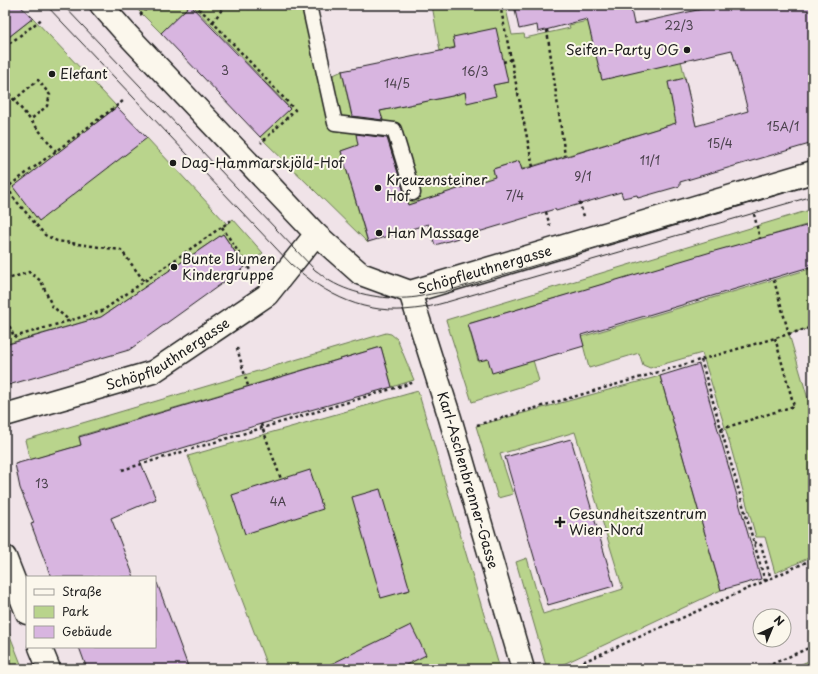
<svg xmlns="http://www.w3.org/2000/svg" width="818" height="674" font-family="'Playpen Sans',sans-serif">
<rect width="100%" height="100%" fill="#f0e3e8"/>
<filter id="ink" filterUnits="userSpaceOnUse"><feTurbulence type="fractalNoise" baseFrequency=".025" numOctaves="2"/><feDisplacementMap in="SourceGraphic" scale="8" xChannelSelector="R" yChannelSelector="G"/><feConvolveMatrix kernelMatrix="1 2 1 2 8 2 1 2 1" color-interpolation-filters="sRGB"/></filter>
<g filter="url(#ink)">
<g fill="#b9d48c" stroke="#6a7854">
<polygon points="133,5 190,5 161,33"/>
<polygon points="192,5 323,5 310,8 325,79 342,71 352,117 452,96 465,92 468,102 495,96 493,85 508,82 453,37 455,47 440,51 432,5 505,5 512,35 524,34 525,38 570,28 569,25 588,21 602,79 681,61 689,95 671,99 675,113 692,109 696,126 677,123 522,169 519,161 493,169 495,178 408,205 387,137 341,151 368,243 260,137 290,108"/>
<polygon points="33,18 117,107 14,187 147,138 227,224 233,219 263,253 245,267 223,234 101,317 10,343 5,330 5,40"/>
<polygon points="813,209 813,223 468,324 478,361 488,359 533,360 539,381 472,402 446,320"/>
<polygon points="813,268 813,327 789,334 813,416 813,556 775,573 765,537 756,537 727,434 702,353 650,368 643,365 639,353 589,368 581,337"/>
<polygon points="386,333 391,334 397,339 414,380 392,387 381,347 79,436 81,445 30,460 25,440"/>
<polygon points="660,376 721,590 553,669 547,669 516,562 527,558 543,614 623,589 575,432 500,454 513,494 498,498 476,426"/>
<polygon points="418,391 500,669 268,669 188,456"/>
<polygon points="5,623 23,669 5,669"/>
<polygon points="813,659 813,669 790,669"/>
</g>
<g fill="#d8b5e0" stroke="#1c1c1c">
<polygon points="5,5 19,5 33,18 5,40"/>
<polygon points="190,5 290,109 260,137 161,33"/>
<polygon points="514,5 630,5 634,24 720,5 813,5 813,143 680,182 680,186 638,198 637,195 623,198 621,192 556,211 555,209 435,245 428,224 368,242 341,151 358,145 356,134 387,138 408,205 495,177 493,169 519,161 522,170 676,123 668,82 685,78 696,126 748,111 732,50 602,80 587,19 538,32 537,25 519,29"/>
<polygon points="496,28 508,82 493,85 496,96 467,103 465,92 452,96 380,111 383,120 352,116 342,71 455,48 453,37"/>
<polygon points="117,107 147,138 39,221 13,187"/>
<polygon points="813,224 813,266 581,335 584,346 492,373 488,359 479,361 468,324 711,252"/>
<polygon points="223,234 245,267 129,350 5,386 5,345 101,317"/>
<polygon points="381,347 392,387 261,424 140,461 156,499 111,518 134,577 51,577 31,524 34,523 20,488 15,464 81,445 79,437"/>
<polygon points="699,364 761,579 721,590 660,376"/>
<polygon points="571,439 614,586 548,605 505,457"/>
<polygon points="310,470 323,509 245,534 232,495"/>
<polygon points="380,489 410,590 381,598 352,497"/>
<polygon points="157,583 189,669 87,669 79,647 155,647 155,584"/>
<polygon points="411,625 426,655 398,669 321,669"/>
</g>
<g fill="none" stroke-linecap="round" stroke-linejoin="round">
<defs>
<polyline id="lane" points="309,5 335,123 394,130 413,193"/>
<g id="street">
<path id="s1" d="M316,234L361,274L410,292L813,172"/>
<path id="s2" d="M410,292L450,418L523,669"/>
</g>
<g id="secondary">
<path id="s3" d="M5,415L153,372L267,295L316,234L124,31L101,5"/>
<polyline points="5,557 27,613"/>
<polyline points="40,647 49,669"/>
</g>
</defs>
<use href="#lane" stroke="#1c1c1c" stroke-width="17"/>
<use href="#street" stroke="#1c1c1c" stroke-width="25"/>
<use href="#secondary" stroke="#1c1c1c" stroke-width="25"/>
<g stroke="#1c1c1c" stroke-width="2.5" stroke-dasharray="3 3" stroke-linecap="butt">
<polyline points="194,5 206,15 295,110 261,143"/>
<polyline points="241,5 249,8 260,5"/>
<polyline points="500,5 533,167"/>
<polyline points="140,15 150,5"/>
<polyline points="213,22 225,5"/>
<polyline points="547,30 565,156"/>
<polyline points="5,47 43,18"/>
<polyline points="503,62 511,60"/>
<polyline points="5,89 56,151"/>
<polyline points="14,100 38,80 50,95 47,106 30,120"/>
<polyline points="5,175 12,196 45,235 57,241 121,250 144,281"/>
<polyline points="5,189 123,101"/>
<polyline points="579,202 584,216"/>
<polyline points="546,212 550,226"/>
<polyline points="754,214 760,239"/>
<polyline points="222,227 250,270"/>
<polyline points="5,280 29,272 41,281 52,306 70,321"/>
<polyline points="5,315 14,337 102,311 233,219"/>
<polyline points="789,334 813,327"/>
<polyline points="237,348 248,386"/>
<polyline points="261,424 281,479"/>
<polyline points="477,425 789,334 773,277"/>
<polyline points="721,429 794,406 775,338"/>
<polyline points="122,470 415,382"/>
<polyline points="754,542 761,545 771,579"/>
<polyline points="765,581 813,559"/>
<polyline points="567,669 765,581 701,360"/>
<polyline points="761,669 813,646"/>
</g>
<use href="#lane" stroke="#fbf7ec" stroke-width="14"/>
<use href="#street" stroke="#fbf7ec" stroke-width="22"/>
<use href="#secondary" stroke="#fbf7ec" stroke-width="22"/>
<g stroke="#1c1c1c" stroke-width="1">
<path d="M46,5L291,264C327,296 365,315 414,309C425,308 436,305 447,302L813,196"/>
<path d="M63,5L315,270C320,273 325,278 330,281C353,295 390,301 417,297C426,295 435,293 444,292L813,184"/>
</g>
</g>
</g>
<g fill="#1c1c1c" stroke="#fbf7ec" stroke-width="1.5">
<circle cx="687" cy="50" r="4"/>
<circle cx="52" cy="74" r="4"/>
<circle cx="173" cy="163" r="4"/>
<circle cx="378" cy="188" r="4"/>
<circle cx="379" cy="233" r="4"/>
<circle cx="174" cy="267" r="4"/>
<path d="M558 516h4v4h4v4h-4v4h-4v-4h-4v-4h4z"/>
</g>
<g text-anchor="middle" stroke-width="4" stroke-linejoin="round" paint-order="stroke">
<g font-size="12" fill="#4b424d">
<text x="679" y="30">22/3</text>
<text x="225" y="75">3</text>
<text x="475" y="76">16/3</text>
<text x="397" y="88">14/5</text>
<text x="783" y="131">15A/1</text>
<text x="720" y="148">15/4</text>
<text x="650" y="165">11/1</text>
<text x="583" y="181">9/1</text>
<text x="515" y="200">7/4</text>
<text x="42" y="488">13</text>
<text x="278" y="506">4A</text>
</g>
<g font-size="14" fill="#1c1c1c" stroke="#fbf7ec" text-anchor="start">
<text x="679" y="55" text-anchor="end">Seifen-Party OG</text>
<text x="60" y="79">Elefant</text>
<text x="181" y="168">Dag-Hammarskjöld-Hof</text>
<text x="386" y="185">Kreuzensteiner<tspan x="386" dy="16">Hof</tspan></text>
<text x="387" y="238">Han Massage</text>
<text x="182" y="264">Bunte Blumen<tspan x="182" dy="16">Kindergruppe</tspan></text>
<text x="569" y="519">Gesundheitszentrum<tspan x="569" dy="16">Wien-Nord</tspan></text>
</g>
<g font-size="14" fill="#1c1c1c" stroke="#fbf7ec">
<text dy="5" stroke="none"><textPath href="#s1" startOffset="190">Schöpfleuthnergasse</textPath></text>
<text dy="5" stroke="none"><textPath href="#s3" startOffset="175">Schöpfleuthnergasse</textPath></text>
<text dy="5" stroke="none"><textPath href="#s2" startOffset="197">Karl-Aschenbrenner-Gasse</textPath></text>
</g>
</g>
<rect width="818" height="674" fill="none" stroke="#fbf7ec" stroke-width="20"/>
<rect x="10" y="10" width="798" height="654" fill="none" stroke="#1c1c1c" stroke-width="1.5" filter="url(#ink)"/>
<rect x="26" y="576" width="130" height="72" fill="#fbf7ec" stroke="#a29f99"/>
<rect x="34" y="589" width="20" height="6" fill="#fbf7ec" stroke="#a29f99"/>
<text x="62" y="596" font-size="12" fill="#1c1c1c">Straße</text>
<rect x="34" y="606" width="20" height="12" fill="#b9d48c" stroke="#a29f99"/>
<text x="62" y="616" font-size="12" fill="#1c1c1c">Park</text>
<rect x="34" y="626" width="20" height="12" fill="#d8b5e0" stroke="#a29f99"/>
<text x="62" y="636" font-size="12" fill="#1c1c1c">Gebäude</text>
<g transform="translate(772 628) rotate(44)"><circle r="19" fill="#fbf7ec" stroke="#a29f99"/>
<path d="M0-3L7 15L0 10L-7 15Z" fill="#1c1c1c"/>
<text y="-6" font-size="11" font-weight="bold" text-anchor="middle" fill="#1c1c1c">N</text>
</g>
</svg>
